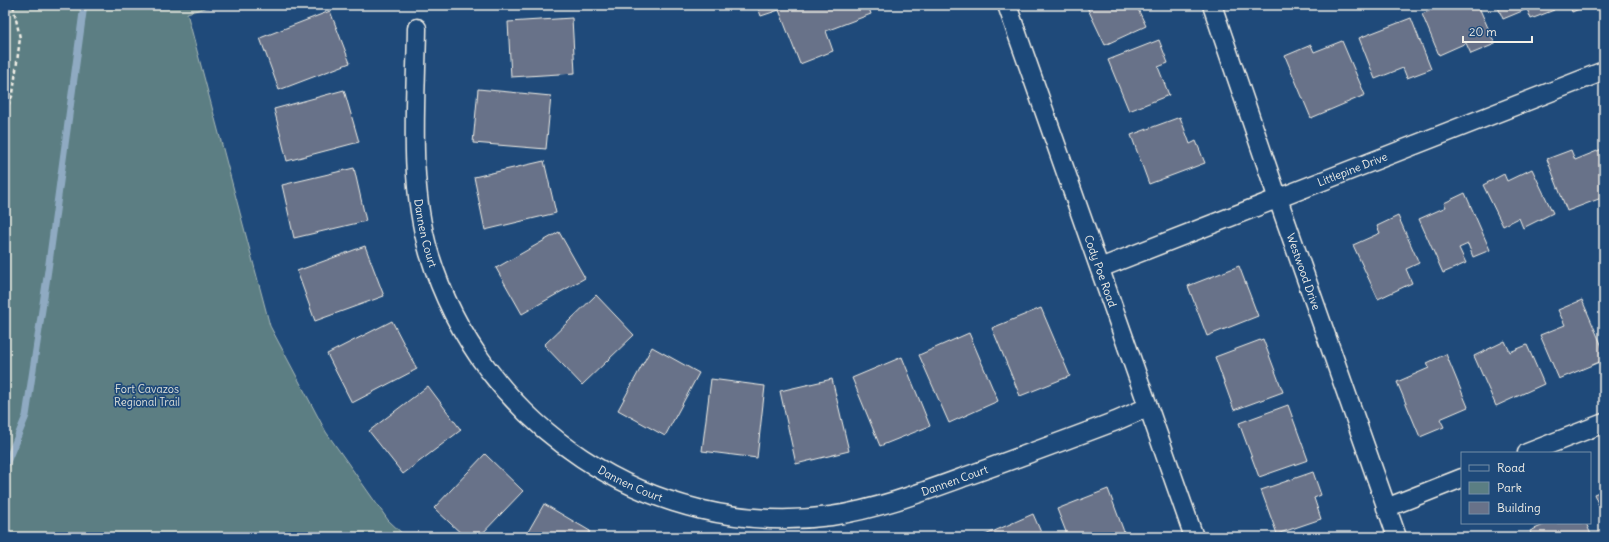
<svg xmlns="http://www.w3.org/2000/svg" width="1609" height="542" font-family="Delius,sans-serif">
<rect width="100%" height="100%" fill="#1f4a7a"/>
<filter id="ink" filterUnits="userSpaceOnUse"><feTurbulence type="fractalNoise" baseFrequency=".025" numOctaves="2"/><feDisplacementMap in="SourceGraphic" scale="8" xChannelSelector="R" yChannelSelector="G"/><feConvolveMatrix kernelMatrix="1 2 1 2 8 2 1 2 1" color-interpolation-filters="sRGB"/></filter>
<g filter="url(#ink)">
<polygon fill="#5b7e83" stroke="#a8b8b6" points="5,5 216,5 187,13 270,326 326,432 388,520 406,537 5,537"/>
<g fill="none" stroke-linecap="round" stroke-linejoin="round">
<polyline stroke="#8faac2" stroke-width="7" points="5,467 26,416 48,270 84,5"/>
</g>
<g fill="#687289" stroke="#f4f1e8">
<polygon points="757,5 868,5 871,14 826,31 833,51 800,64 779,10 761,16"/>
<polygon points="1086,5 1136,5 1146,26 1105,45"/>
<polygon points="1443,5 1478,5 1495,44 1471,54 1466,43 1439,55 1422,14"/>
<polygon points="1497,5 1552,5 1554,10 1531,19 1527,9 1503,19"/>
<polygon points="1570,5 1589,5 1572,12"/>
<polygon points="330,11 350,63 279,90 260,38"/>
<polygon points="572,18 575,73 511,77 508,22"/>
<polygon points="1411,18 1431,69 1407,78 1403,68 1375,79 1359,38"/>
<polygon points="1159,40 1168,63 1158,67 1169,95 1129,111 1108,60"/>
<polygon points="1342,41 1365,95 1311,118 1285,56 1311,45 1314,52"/>
<polygon points="478,89 551,96 546,149 473,143"/>
<polygon points="344,90 359,142 287,161 274,109"/>
<polygon points="1180,117 1190,144 1196,141 1205,163 1149,184 1131,135"/>
<polygon points="1602,149 1604,153 1604,197 1567,211 1547,159 1571,150 1575,160"/>
<polygon points="544,161 556,213 485,230 474,177"/>
<polygon points="354,168 366,221 294,238 282,185"/>
<polygon points="1532,169 1553,213 1523,228 1519,218 1503,226 1483,185 1504,174 1507,181"/>
<polygon points="1465,193 1490,250 1473,257 1468,244 1459,248 1466,263 1443,273 1419,219 1446,207 1444,203"/>
<polygon points="1398,216 1419,263 1406,269 1412,283 1378,299 1353,245 1380,233 1377,226"/>
<polygon points="559,232 585,278 522,314 496,268"/>
<polygon points="365,246 384,296 315,321 297,271"/>
<polygon points="1239,266 1258,316 1207,336 1188,286"/>
<polygon points="596,295 634,335 582,385 544,345"/>
<polygon points="1582,300 1604,351 1604,360 1559,379 1540,335 1565,325 1558,310"/>
<polygon points="1041,308 1070,376 1020,396 992,328"/>
<polygon points="392,321 417,369 352,403 327,354"/>
<polygon points="969,333 998,401 949,423 919,355"/>
<polygon points="1263,339 1283,392 1234,410 1215,357"/>
<polygon points="1505,341 1510,352 1527,345 1544,384 1496,406 1474,356"/>
<polygon points="652,347 699,373 665,436 618,410"/>
<polygon points="1446,354 1468,407 1440,419 1444,427 1420,437 1397,382 1429,368 1427,363"/>
<polygon points="902,357 930,426 880,446 852,378"/>
<polygon points="711,379 765,386 757,458 702,451"/>
<polygon points="832,379 849,451 796,464 780,391"/>
<polygon points="428,386 461,430 403,474 369,431"/>
<polygon points="1288,405 1308,460 1259,477 1239,423"/>
<polygon points="485,454 523,491 479,537 465,537 434,508"/>
<polygon points="1313,472 1321,495 1314,498 1321,519 1277,534 1261,490"/>
<polygon points="1108,489 1126,537 1068,537 1057,509"/>
<polygon points="1604,490 1604,518 1594,494"/>
<polygon points="544,504 590,531 587,537 525,537"/>
<polygon points="1033,514 1043,537 984,537 983,536"/>
<polygon points="1548,523 1586,523 1592,537 1532,537 1530,531"/>
</g>
<g fill="none" stroke-linecap="round" stroke-linejoin="round">
<defs>
<g id="street">
<path id="s1" d="M1007,5L1194,537"/>
<path id="s2" d="M1212,5L1278,199L1397,537"/>
<path id="s3" d="M417,28C416,102 408,181 429,253C481,425 651,540 831,516C878,509 923,492 967,476C1017,458 1066,440 1116,421L1148,407"/>
<path id="s4" d="M1100,268L1604,71"/>
<polyline points="1527,453 1604,423"/>
<polyline points="1386,508 1462,478"/>
</g>
</defs>
<use href="#street" stroke="#f4f1e8" stroke-width="21"/>
<polyline stroke="#f4f1e8" stroke-width="2.5" stroke-dasharray="4 3" stroke-linecap="butt" points="5,112 13,94 20,38 13,5"/>
<use href="#street" stroke="#1f4a7a" stroke-width="18"/>
</g>
</g>
<g text-anchor="middle" stroke-width="3.5" stroke-linejoin="round" paint-order="stroke">
<g font-size="11" fill="#f4f1e8" stroke="#1f4a7a">
<text dy="4" stroke="none"><textPath href="#s4" startOffset="271">Littlepine Drive</textPath></text>
<text dy="4" stroke="none"><textPath href="#s3" startOffset="206">Dannen Court</textPath></text>
<text dy="4" stroke="none"><textPath href="#s1" startOffset="282">Cody Poe Road</textPath></text>
<text dy="4" stroke="none"><textPath href="#s2" startOffset="282">Westwood Drive</textPath></text>
<text dy="4" stroke="none"><textPath href="#s3" startOffset="877">Dannen Court</textPath></text>
<text dy="4" stroke="none"><textPath href="#s3" startOffset="542">Dannen Court</textPath></text>
</g>
<g font-size="11" fill="#dde0d9" stroke="#1f4a7a">
<text x="147" y="393">Fort Cavazos<tspan x="147" dy="13">Regional Trail</tspan></text>
</g>
</g>
<rect width="1609" height="542" fill="none" stroke="#1f4a7a" stroke-width="20"/>
<rect x="10" y="10" width="1589" height="522" fill="none" stroke="#f4f1e8" stroke-width="1.5" filter="url(#ink)"/>
<rect x="1461" y="452" width="130" height="72" fill="#1f4a7a" stroke="#748da6"/>
<rect x="1469" y="465" width="20" height="6" fill="#1f4a7a" stroke="#748da6"/>
<text x="1497" y="472" font-size="12" fill="#f4f1e8">Road</text>
<rect x="1469" y="482" width="20" height="12" fill="#5b7e83" stroke="#748da6"/>
<text x="1497" y="492" font-size="12" fill="#f4f1e8">Park</text>
<rect x="1469" y="502" width="20" height="12" fill="#687289" stroke="#748da6"/>
<text x="1497" y="512" font-size="12" fill="#f4f1e8">Building</text>
<path d="M1463 36v6h69v-6" fill="none" stroke="#f4f1e8" stroke-width="2"/>
<text x="1469" y="36" font-size="12" fill="#f4f1e8" stroke="#1f4a7a" stroke-width="3" paint-order="stroke">20 m</text>
</svg>
